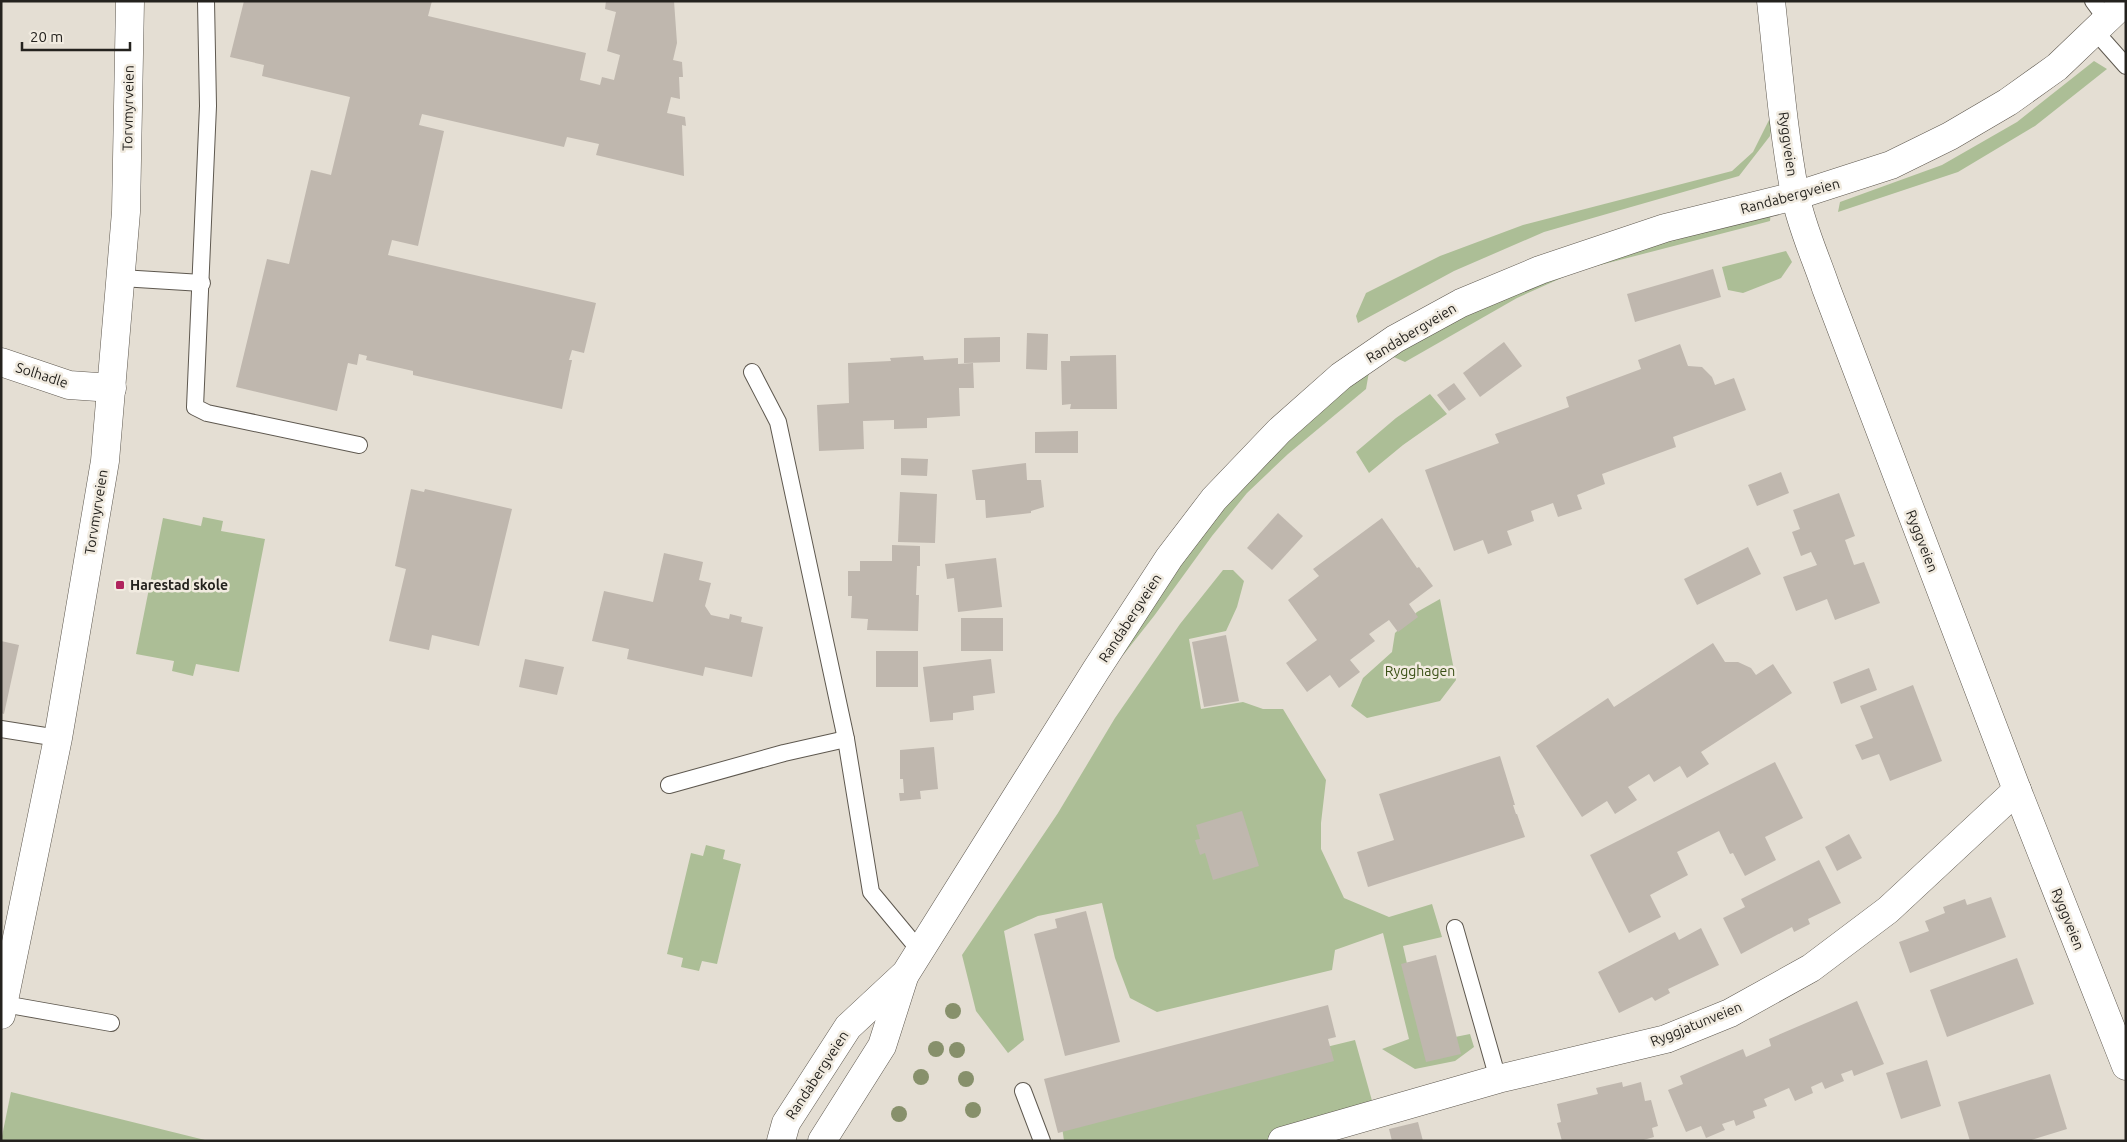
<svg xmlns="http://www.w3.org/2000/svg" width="2127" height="1142" font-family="Ubuntu,sans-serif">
<rect width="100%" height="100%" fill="#e4ded3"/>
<g fill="#acbe96">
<polygon points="2094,61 2107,69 2035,126 1958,172 1838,212 1840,202 1942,165 2017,122"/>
<polygon points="1776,106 1770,136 1739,176 1544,232 1454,271 1358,323 1356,316 1366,293 1440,256 1523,225 1732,171 1753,152"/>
<polygon points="1771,212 1770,221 1755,225 1577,271 1517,298 1405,362 1387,354 1538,273"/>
<polygon points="1786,251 1792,262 1781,278 1743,293 1728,290 1722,267"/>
<polygon points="1370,366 1366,389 1288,454 1247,493 1212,536 1154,616 1124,654 1117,657 1210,510"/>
<polygon points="1430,394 1447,414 1403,445 1369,473 1356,452 1396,418"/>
<polygon points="203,517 223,521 221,531 265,539 239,672 196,664 193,676 172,671 174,661 136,654 163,518 201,526"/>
<polygon points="1223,570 1233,570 1244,581 1237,607 1226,631 1189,639 1201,709 1243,702 1263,709 1283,709 1326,780 1321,823 1321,849 1344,898 1389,917 1432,904 1442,937 1403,946 1425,1043 1470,1034 1474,1047 1455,1061 1415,1069 1382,1049 1409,1039 1383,933 1335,950 1332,970 1157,1012 1130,998 1115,958 1102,903 1038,916 1004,931 1024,1040 1008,1053 976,1011 962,955 1058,813 1115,718 1180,624"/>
<polygon points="1440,599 1456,680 1440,701 1367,718 1351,706 1363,678 1392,652 1395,633 1417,612"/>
<polygon points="706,845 725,850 723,859 741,864 717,964 702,961 699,971 681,967 683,958 667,954 691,853 703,856"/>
<polygon points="1355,1040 1376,1115 1282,1141 1064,1141 1060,1112"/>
<polygon points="11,1092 209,1141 1,1141"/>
</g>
<g fill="#bfb7ae">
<polygon points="244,1 432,1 428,16 586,53 580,80 600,85 602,77 614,80 620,55 607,51 616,12 605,9 606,1 674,1 677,43 673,60 682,62 683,77 679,77 680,99 671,97 667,113 685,117 686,126 682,125 684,176 596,155 599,144 567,137 564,147 422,114 419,125 444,131 418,246 392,240 388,255 596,303 584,353 572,350 569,360 572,360 562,409 413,375 413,371 366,360 367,356 359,354 357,365 348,363 337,411 236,387 267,259 289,264 311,170 331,175 350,97 262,76 264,65 230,57"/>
<polygon points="1713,269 1721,297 1635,322 1627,294"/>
<polygon points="1027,333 1048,334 1047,370 1026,369"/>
<polygon points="1000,337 1000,362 964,363 964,338"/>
<polygon points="1504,342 1522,366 1480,397 1463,373"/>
<polygon points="1680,344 1688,366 1702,367 1712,377 1715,385 1734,378 1746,410 1673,437 1676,447 1602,474 1605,484 1577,495 1582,509 1558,517 1553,503 1531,511 1534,521 1507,531 1512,545 1488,554 1483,540 1454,551 1425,470 1499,443 1495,434 1569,407 1566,397 1641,369 1638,360"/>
<polygon points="1116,355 1117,409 1070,409 1071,404 1062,405 1061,361 1070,361 1070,356"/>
<polygon points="923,356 924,360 958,358 958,364 973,363 974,388 959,388 960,416 927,418 927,428 894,429 894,420 863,421 864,449 819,451 817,405 849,403 848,363 891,361 890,358"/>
<polygon points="1454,383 1466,399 1449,411 1437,395"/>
<polygon points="1078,431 1078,453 1035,453 1035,432"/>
<polygon points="901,458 928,459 927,476 901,475"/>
<polygon points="1026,463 1027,480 1041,480 1044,507 1031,511 1031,513 986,518 985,500 976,500 972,470"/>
<polygon points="1781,472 1789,493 1757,506 1748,485"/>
<polygon points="411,489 424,492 425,489 512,509 479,646 432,635 429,650 389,641 406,569 395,566"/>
<polygon points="900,492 937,494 935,543 898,542"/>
<polygon points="1839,493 1855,536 1845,540 1854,565 1864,562 1880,603 1835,620 1827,599 1796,611 1783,577 1817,565 1811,552 1801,556 1792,532 1800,529 1793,510"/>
<polygon points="1278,513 1303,536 1272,570 1247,548"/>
<polygon points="1382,518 1417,568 1419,567 1433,586 1409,604 1418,617 1398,632 1389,620 1369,634 1375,641 1350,660 1360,672 1339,688 1330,675 1307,692 1286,663 1317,640 1288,600 1319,576 1313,569"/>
<polygon points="892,545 920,546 920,566 917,566 916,595 919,595 918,631 867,630 868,619 851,618 852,596 848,596 848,571 860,571 860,561 892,561"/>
<polygon points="1748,547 1761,574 1697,605 1684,579"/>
<polygon points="664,553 703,562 699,580 711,583 705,606 711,615 729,619 730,614 742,617 741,622 763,627 752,677 705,667 703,676 627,659 629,649 592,641 604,591 653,602"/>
<polygon points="996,558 1002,607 958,612 954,578 947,579 945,564"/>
<rect x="961" y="618" width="42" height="33"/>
<polygon points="1226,635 1239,701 1204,707 1192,642"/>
<polygon points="1,641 19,645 4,714 1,713"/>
<polygon points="1713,643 1725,662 1738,662 1751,668 1756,675 1773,664 1792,693 1701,752 1709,764 1687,778 1680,766 1654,782 1649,774 1628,787 1637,800 1615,814 1607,801 1582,817 1536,746 1608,698 1614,707"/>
<rect x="876" y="651" width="42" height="36"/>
<polygon points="525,659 564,667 557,695 519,687"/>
<polygon points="991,659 995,693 973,696 974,710 953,713 953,720 930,722 923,667"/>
<polygon points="1869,668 1877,690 1841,704 1833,682"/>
<polygon points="1913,685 1942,761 1890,781 1879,754 1862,760 1855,745 1873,738 1860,706"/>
<polygon points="934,747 938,789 920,791 921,799 900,801 899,793 904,793 903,779 900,779 900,750"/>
<polygon points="1500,756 1515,805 1513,805 1516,814 1517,814 1525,837 1368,887 1357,852 1394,840 1379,794"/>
<polygon points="1775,762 1803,818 1765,837 1776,860 1745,876 1733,853 1730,854 1719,831 1677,852 1688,875 1650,895 1661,917 1629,933 1590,855"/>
<polygon points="1242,811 1259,866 1213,880 1205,853 1200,855 1195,840 1200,839 1196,825"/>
<polygon points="1849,834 1862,858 1837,871 1825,847"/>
<polygon points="1819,860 1841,903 1808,919 1810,924 1794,932 1792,927 1741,954 1723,918 1745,907 1741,899"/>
<polygon points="1991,897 2006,937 1910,973 1899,942 1929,931 1925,921 1945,913 1943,907 1965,899 1967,905"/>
<polygon points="1086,911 1120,1042 1065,1056 1034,934 1057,928 1055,919"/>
<polygon points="1701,928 1719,965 1668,989 1670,993 1655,1001 1652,997 1619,1013 1598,972 1675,932 1679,940"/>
<polygon points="1436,955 1461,1054 1426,1062 1401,964"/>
<polygon points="2017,958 2034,1004 1947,1037 1930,990"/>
<polygon points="1857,1001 1884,1064 1854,1076 1852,1070 1841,1074 1844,1081 1825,1089 1822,1082 1811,1087 1813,1093 1795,1101 1789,1088 1764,1099 1767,1106 1753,1111 1755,1118 1736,1126 1734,1120 1722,1124 1725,1130 1706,1138 1701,1126 1686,1132 1668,1090 1683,1084 1680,1076 1743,1049 1746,1057 1771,1046 1769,1039"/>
<polygon points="1328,1005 1336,1037 1328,1039 1334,1061 1058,1133 1044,1079"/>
<polygon points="1927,1060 1941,1106 1901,1119 1886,1073"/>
<polygon points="2050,1074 2067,1129 2028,1141 1970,1141 1958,1102"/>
<polygon points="1622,1082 1623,1087 1641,1082 1645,1101 1651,1100 1658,1126 1652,1128 1654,1137 1640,1141 1562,1141 1557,1123 1561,1122 1557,1104 1598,1094 1596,1088"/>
<polygon points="1418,1122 1423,1141 1392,1141 1389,1129"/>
</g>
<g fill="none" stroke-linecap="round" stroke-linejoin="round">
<defs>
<g id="service">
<polyline points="206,1 208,106 195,407 207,413 359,445"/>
<polyline points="2093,1 2107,20"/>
<polyline points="2095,31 2126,66"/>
<polyline points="121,278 202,283"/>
<polyline points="752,372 778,422 846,739 871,892 920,951"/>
<polyline points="1,729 58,738"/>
<polyline points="669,785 784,753 846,739"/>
<polyline points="1455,928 1498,1079"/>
<polyline points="4,1004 111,1023"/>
<polyline points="1023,1091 1042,1141"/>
</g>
<g id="minor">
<path d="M1771,1C1778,65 1783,131 1795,194C1801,226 1816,258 1826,288L2017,790L2126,1066"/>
<polyline points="1,362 69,385 112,388"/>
<polyline points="1282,1141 1498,1079 1666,1039 1730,1013 1811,968 1888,910 2017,790"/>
</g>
<g id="secondary">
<polyline points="1,1015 58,738 105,461 126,212 130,1"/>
<polyline points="781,1141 786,1123 848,1027 906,973 1096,670 1169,558 1214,499 1279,431 1341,376 1395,339 1461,303 1540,270 1665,228 1795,196 1891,165 1950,136 2008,102 2057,67 2126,1"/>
<polyline points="822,1141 882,1046 904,977"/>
</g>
</defs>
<use href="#service" stroke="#5e584f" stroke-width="18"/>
<use href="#minor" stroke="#5e584f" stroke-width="29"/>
<use href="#secondary" stroke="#5e584f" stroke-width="29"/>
<use href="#service" stroke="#fff" stroke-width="16"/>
<use href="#minor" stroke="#fff" stroke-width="28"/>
<use href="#secondary" stroke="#fff" stroke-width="28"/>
</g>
<g fill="#87906b">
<circle cx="953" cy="1011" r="8"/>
<circle cx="936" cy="1049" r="8"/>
<circle cx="957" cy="1050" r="8"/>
<circle cx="921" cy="1077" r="8"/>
<circle cx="966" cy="1079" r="8"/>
<circle cx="973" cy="1110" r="8"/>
<circle cx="899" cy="1114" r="8"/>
</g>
<rect fill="#b0235d" stroke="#f1ebe0" stroke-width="2" x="115" y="580" width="10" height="10" rx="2.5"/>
<g text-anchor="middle" stroke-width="5" stroke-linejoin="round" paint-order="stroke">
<g font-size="14" fill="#24221e" stroke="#f1ebe0">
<text transform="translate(128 108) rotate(-89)" y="5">Torvmyrveien</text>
<text transform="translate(1788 144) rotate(82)" y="5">Ryggveien</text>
<text transform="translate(1790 196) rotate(-15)" y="5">Randabergveien</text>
<text transform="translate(1411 333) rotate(-31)" y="5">Randabergveien</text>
<text transform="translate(42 375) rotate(18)" y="5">Solhadle</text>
<text transform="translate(96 512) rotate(-81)" y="5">Torvmyrveien</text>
<text transform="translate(1922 541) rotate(69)" y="5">Ryggveien</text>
<text transform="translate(1130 618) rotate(-57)" y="5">Randabergveien</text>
<text transform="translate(2068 919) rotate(68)" y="5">Ryggveien</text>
<text transform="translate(1696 1024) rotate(-22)" y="5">Ryggjatunveien</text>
<text transform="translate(817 1075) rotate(-57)" y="5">Randabergveien</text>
</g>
<g font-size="14" font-weight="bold" fill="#24221e" stroke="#f1ebe0" text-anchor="start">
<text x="130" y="590">Harestad skole</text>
</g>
<g font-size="14" fill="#3b5016" stroke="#f1ebe0">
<text x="1420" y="676">Rygghagen</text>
</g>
</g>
<rect width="2127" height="1142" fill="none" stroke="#24221e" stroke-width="5"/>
<path d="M22 42v8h108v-8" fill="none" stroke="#24221e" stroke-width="2.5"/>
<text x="30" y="42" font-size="15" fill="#24221e" stroke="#f1ebe0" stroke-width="4" paint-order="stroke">20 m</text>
</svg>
